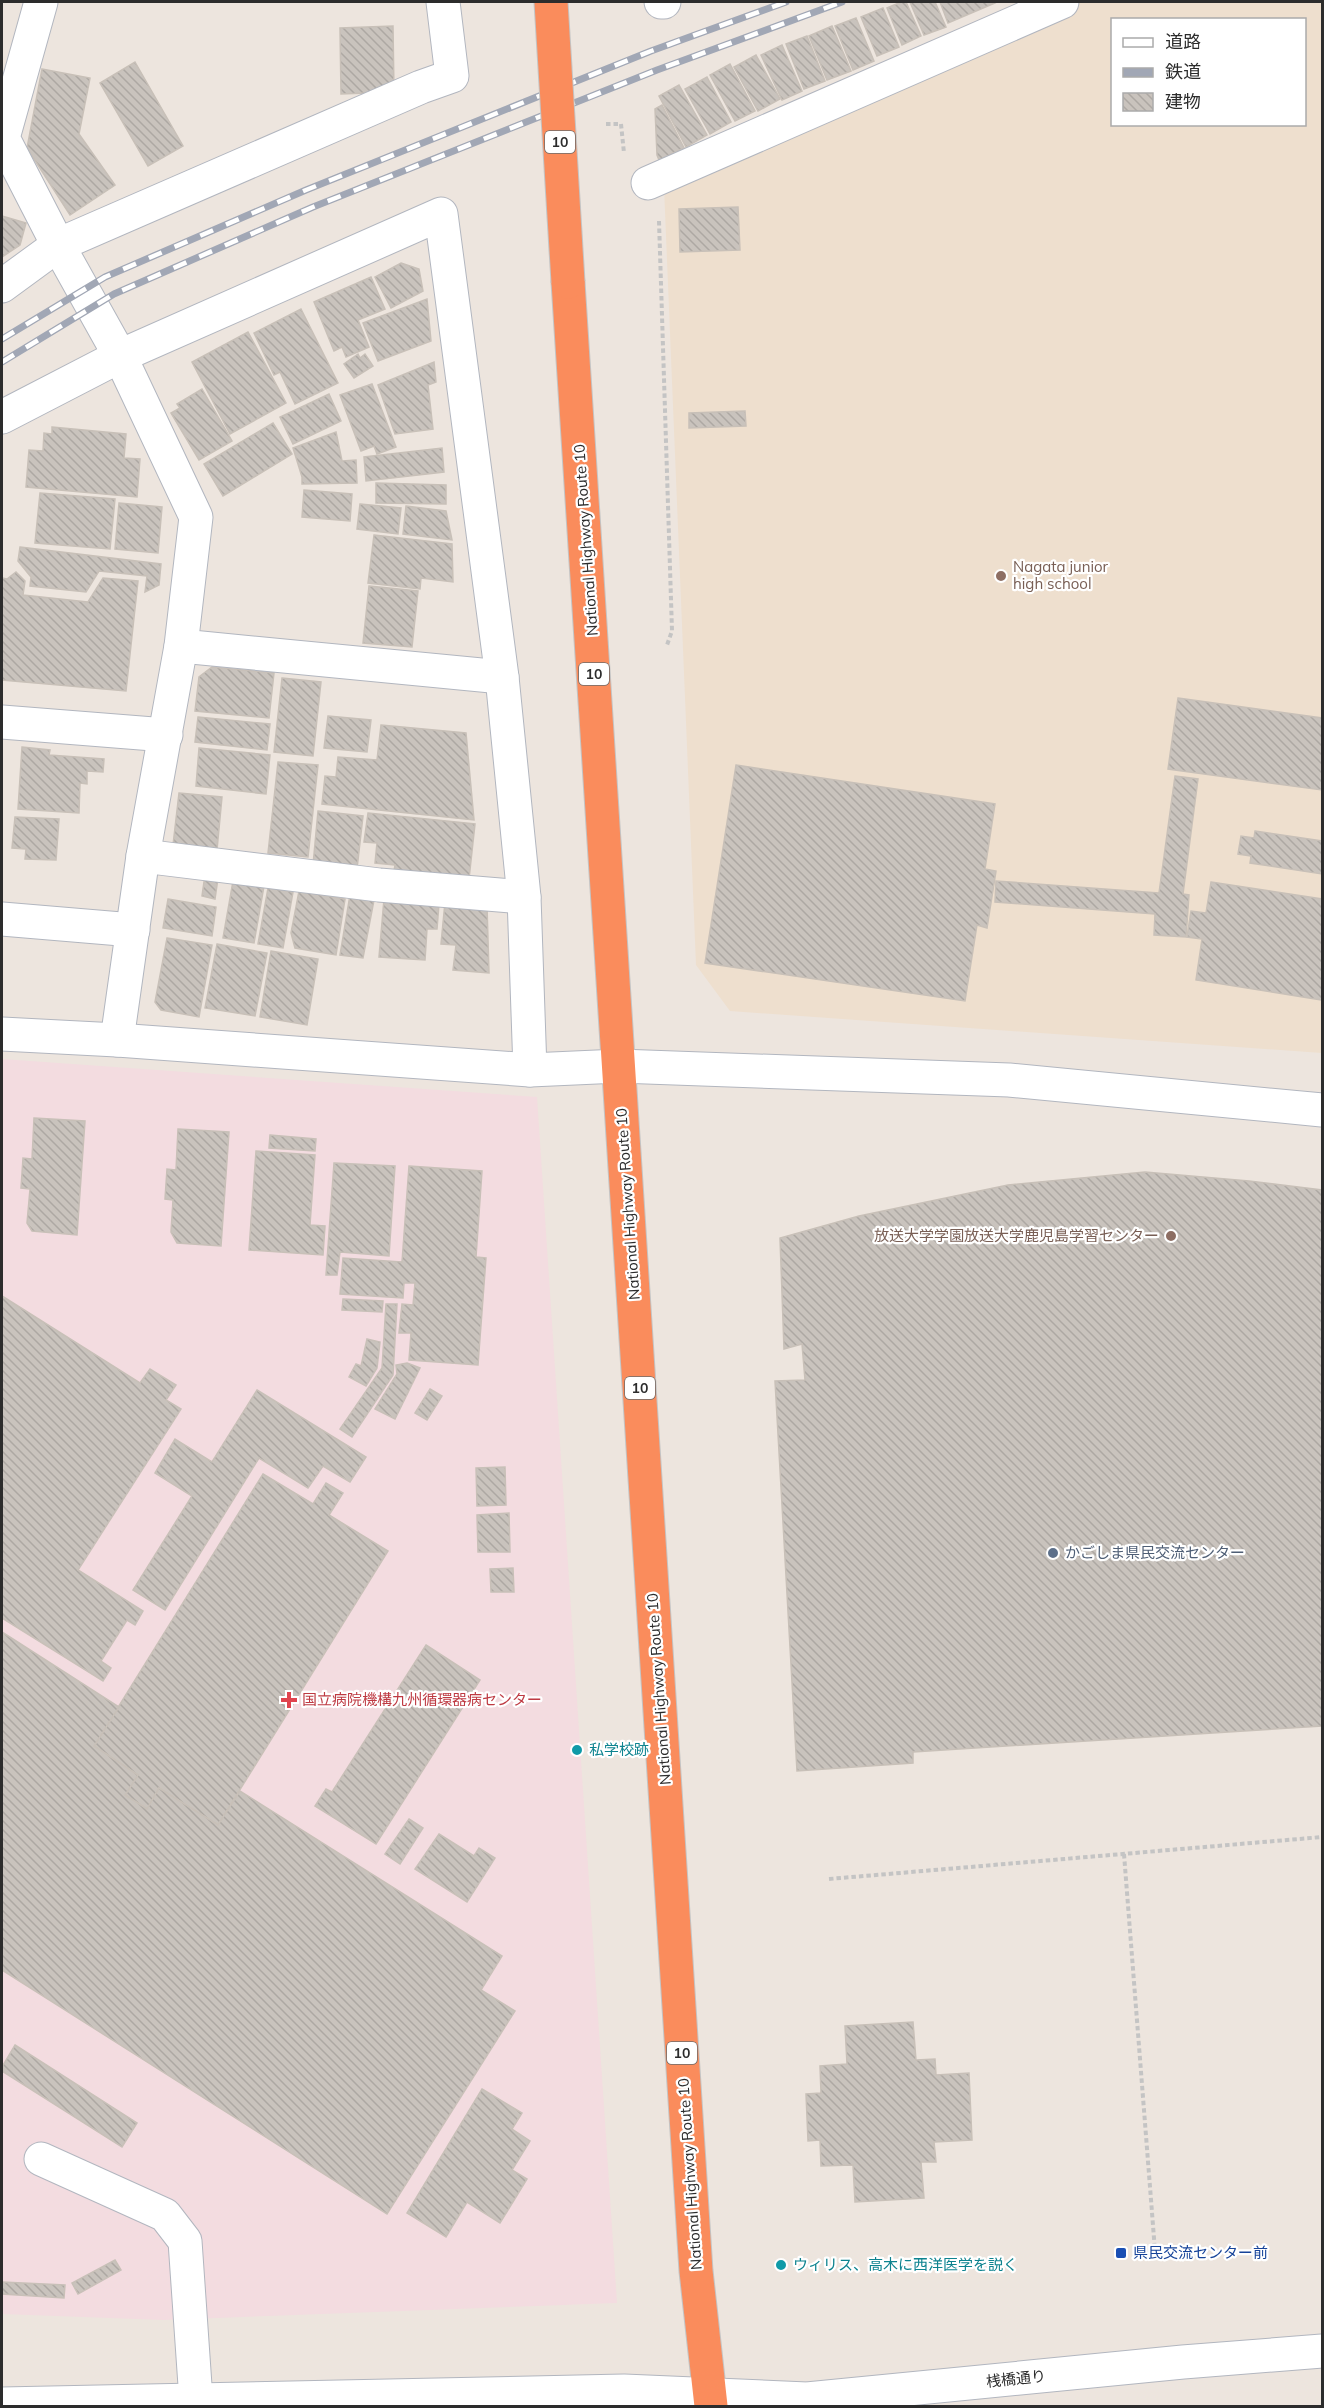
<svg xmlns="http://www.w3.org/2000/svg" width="1324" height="2408" font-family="Mulish,'Noto Sans JP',sans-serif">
<defs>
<pattern id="building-back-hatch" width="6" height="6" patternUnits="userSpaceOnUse" patternTransform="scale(1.5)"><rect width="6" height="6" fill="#c9c3bd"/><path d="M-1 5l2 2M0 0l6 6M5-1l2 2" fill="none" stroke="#ada8a3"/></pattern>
</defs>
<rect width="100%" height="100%" fill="#ede5de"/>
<path fill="#eedfce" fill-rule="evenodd" d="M1075,2H1322V1053L730,1011L696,965L664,187ZM1112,20H1304V124H1112Z"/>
<polygon fill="#f3dce0" points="2,1059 537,1097 617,2303 164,2320 2,2314"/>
<g fill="url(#building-back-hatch)" stroke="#c8c0b8" stroke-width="1.5">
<polygon points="901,2 906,2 921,36 902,45 887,8"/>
<polygon points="910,2 935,2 946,27 924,35"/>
<polygon points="940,2 994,2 995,3 948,23"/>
<polygon points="883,8 899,47 877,56 861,17"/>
<polygon points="856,18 874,61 853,70 835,26"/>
<polygon points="393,26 394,92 341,94 340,28"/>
<polygon points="832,26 851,71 827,80 809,36"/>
<polygon points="807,36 825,81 804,89 786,44"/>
<polygon points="782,45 802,91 782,100 761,55"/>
<polygon points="756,55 780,99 758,111 734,67"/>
<polygon points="135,62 183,146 148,166 100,83"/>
<polygon points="730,64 755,111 735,121 710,75"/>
<polygon points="42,69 90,78 79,134 115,185 70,215 27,148"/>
<polygon points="707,77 731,122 710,134 685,89"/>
<polygon points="679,85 707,135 686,147 659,96"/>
<polygon points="662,105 684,148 659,160 657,155 655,109"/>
<polygon points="738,207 740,250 680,252 679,209"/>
<polygon points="2,216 26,223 20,245 2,257"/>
<polygon points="401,263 419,269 423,291 391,308 375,277"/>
<polygon points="371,277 385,309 358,320 369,347 346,357 342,347 334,351 314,302"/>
<polygon points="427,299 431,341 378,361 363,323"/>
<polygon points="301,309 338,383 295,404 280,372 274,375 254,333"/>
<polygon points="248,332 286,403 230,434 192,362"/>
<polygon points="358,354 360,358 365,354 373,366 354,378 344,364"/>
<polygon points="434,362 436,382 428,385 433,429 395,434 378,385"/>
<polygon points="372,384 396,447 377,454 374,446 361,451 340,395"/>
<polygon points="202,389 232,441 199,460 171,413 180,408 177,404"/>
<polygon points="329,394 341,421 293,444 280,417"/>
<polygon points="745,411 746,426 689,428 689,413"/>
<polygon points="273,423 292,454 223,496 204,464"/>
<polygon points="52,427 126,434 124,458 140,459 137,497 26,487 29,450 43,451 44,433 52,434"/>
<polygon points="336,432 342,461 356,460 357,483 302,484 302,477 293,448"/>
<polygon points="442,448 444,472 366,481 364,457"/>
<polygon points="376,483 446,485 446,504 376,503"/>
<polygon points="304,490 352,494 350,521 302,517"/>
<polygon points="40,493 115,499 110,549 35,543"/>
<polygon points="119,503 162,507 158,553 115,549"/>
<polygon points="360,504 401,508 398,534 357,529"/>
<polygon points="406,506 446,511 452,540 403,534"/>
<polygon points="374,535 452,544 453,582 421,578 420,589 368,583"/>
<polygon points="20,547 161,564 159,585 145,592 147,576 99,571 86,592 30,586 31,577 18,561"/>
<polygon points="16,572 25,581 23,595 88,602 103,578 138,581 126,691 2,680 2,578 7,579"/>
<polygon points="369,586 418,591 412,647 363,643"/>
<polygon points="212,667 274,673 269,718 195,711 199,677"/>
<polygon points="282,678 321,682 313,756 274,752"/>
<polygon points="1178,698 1322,718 1322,790 1168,769"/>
<polygon points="328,716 371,720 367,752 324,748"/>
<polygon points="198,717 270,724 267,750 195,742"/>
<polygon points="381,725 466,733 474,820 322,804 325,776 336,777 338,757 377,760"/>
<polygon points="22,747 50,750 49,755 104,759 103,772 87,771 87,784 80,783 79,813 18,809"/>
<polygon points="199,748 270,755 266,794 196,786"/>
<polygon points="278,762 318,765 308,857 268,853"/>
<polygon points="736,765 995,804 985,869 996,871 987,928 977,925 965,1001 705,963"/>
<polygon points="1175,776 1198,779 1183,894 1189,895 1186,937 1154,935 1155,914 995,902 996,881 1159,893"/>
<polygon points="179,793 222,797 217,850 173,845"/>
<polygon points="318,811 363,816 357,869 313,865"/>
<polygon points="368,813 475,824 469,879 394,871 395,865 375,863 377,843 364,842"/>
<polygon points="15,817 59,819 56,860 25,859 26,849 12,848"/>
<polygon points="1255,831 1322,841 1322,874 1250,863 1251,856 1238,854 1241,836 1254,838"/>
<polygon points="205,875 218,878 215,899 202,896"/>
<polygon points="233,881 264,886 254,943 223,938"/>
<polygon points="1211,882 1322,899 1322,1000 1196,980 1202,939 1187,937 1191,911 1206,913"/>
<polygon points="268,888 293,892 283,948 258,944"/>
<polygon points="299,891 345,899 336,955 295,948 291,933"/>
<polygon points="350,895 374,900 363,958 340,955"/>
<polygon points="168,899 216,907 212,936 163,928"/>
<polygon points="384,899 439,904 437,929 427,929 425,960 379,957"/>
<polygon points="445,902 487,906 489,973 453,970 456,945 441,944"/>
<polygon points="167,938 212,945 199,1017 161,1010 155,1002"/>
<polygon points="217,944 267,953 255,1016 205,1008"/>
<polygon points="271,951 318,959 307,1025 260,1017"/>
<polygon points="34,1118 85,1121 77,1235 32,1231 27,1223 30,1189 21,1188 23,1158 32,1159"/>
<polygon points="178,1129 229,1132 221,1246 177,1243 171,1232 173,1200 165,1199 167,1169 176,1170"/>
<polygon points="270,1135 316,1139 315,1151 269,1148"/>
<polygon points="256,1151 315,1155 310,1225 325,1226 323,1255 249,1250"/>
<polygon points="334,1163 395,1166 389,1256 340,1252 337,1275 326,1275"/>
<polygon points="409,1166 482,1171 476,1257 486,1258 478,1365 409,1360 411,1333 399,1333 402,1304 413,1305 415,1283 404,1283 403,1298 340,1294 343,1258 402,1262"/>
<polygon points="1145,1172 1249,1181 1322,1190 1322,1726 913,1752 913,1763 797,1771 775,1381 805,1380 802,1344 784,1349 780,1238 859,1216 1008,1185"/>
<polygon points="2,1296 140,1383 150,1369 176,1385 166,1400 181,1409 78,1570 143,1611 135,1625 127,1620 101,1661 111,1668 103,1681 2,1618"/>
<polygon points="343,1299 383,1301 382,1312 342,1310"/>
<polygon points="386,1304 397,1304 393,1375 352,1437 340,1429 382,1368"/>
<polygon points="367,1339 380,1342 377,1368 366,1386 349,1377 356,1364 361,1366"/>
<polygon points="407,1363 420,1368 395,1419 375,1409 397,1374 396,1365"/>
<polygon points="430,1389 442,1396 427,1420 415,1413"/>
<polygon points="257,1390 366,1457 350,1482 323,1466 308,1488 259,1458 165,1610 133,1590 192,1496 155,1473 175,1439 212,1462"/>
<polygon points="505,1467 506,1505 477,1506 476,1468"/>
<polygon points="263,1474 313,1504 326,1483 343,1493 329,1515 388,1551 218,1825 159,1788 147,1809 125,1795 138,1775 94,1746"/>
<polygon points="509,1513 510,1552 478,1552 477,1515"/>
<polygon points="513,1568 514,1592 491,1592 490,1569"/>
<polygon points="2,1632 119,1707 94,1746 138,1775 125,1795 147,1809 159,1788 218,1825 240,1791 502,1956 481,1990 515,2011 387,2214 2,1970"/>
<polygon points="426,1645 480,1680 376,1844 315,1806 326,1789 332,1792"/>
<polygon points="409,1819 423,1828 400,1864 385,1854"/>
<polygon points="439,1834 474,1856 479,1848 495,1858 467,1902 415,1869"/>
<polygon points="913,2022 916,2060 935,2059 936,2075 969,2073 972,2140 934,2142 936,2162 921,2162 924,2198 855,2202 853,2165 821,2166 820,2140 808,2141 806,2094 821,2093 820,2066 847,2064 845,2026"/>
<polygon points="15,2045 137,2123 122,2147 2,2071 2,2067"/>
<polygon points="482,2089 522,2113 512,2129 530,2141 512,2170 527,2179 500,2223 467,2202 446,2237 407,2213"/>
<polygon points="115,2260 121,2270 78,2294 72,2283"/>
<polygon points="2,2282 65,2285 64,2298 2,2294"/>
</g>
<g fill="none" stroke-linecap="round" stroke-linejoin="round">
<defs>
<g id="minor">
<polyline points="41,2 3,138 58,245 120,356 196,517 181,646 143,856 117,1040"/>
<polyline points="661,2 664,2"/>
<polyline points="648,183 1062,2"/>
<polyline points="2,286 58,245 421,87 452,76 443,2"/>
<polyline points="2,417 120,356 441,214 502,677 524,897 530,1070"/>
<polyline points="181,646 502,677"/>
<polyline points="2,722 166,735"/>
<polyline points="143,856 379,885 524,897"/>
<polyline points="2,919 133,930"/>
<polyline points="2,1034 117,1040 530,1070 619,1066 1009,1080 1322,1110"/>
<polyline points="41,2159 165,2215 185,2241 196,2400"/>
<polyline points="2,2404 624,2391 807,2399 1183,2362 1322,2351"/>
</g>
<polyline id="highway" points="568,282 696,2271 711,2406"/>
</defs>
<use href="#minor" stroke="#b2b6bf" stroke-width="35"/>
<use href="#highway" stroke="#c4c4c4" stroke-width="35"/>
<g stroke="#c4c4c4" stroke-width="4" stroke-dasharray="4.5 3" stroke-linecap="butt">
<polyline points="606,124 621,124 624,153"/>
<polyline points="659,221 672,631 667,645"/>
<polyline points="1124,1854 1155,2251"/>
<polyline points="829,1879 1322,1837"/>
</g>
<use href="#minor" stroke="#fff" stroke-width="33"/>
<use href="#highway" stroke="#fa8c5c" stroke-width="33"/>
<defs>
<g id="rail">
<polyline points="2,339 105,277 306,190 651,51 786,2"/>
<polyline points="2,362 114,294 313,207 657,70 842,2"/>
</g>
</defs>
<use href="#rail" stroke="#a1a7b5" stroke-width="7"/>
<use href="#rail" stroke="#fff" stroke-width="4.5" stroke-dasharray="14" stroke-linecap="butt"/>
<defs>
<polyline id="highway-bridge" points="551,2 568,282"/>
</defs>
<use href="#highway-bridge" stroke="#c4c4c4" stroke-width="35" stroke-linecap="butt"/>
<use href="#highway-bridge" stroke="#fa8c5c" stroke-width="33"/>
</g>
<g fill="#8d6e63" stroke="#fff" stroke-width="2">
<circle cx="1001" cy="576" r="6"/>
<circle cx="1171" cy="1236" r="6"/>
</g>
<circle fill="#5c6f8a" stroke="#fff" stroke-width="2" cx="1053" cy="1553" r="6"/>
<path fill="#e0444e" stroke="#fff" stroke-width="2" d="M286 1691h6v6h6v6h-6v6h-6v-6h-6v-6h6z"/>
<g fill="#0f9aa8" stroke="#fff" stroke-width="2">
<circle cx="577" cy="1750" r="6"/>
<circle cx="781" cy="2265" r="6"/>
</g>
<rect fill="#1a4fb4" stroke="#fff" stroke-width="2" x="1115" y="2247" width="12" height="12" rx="3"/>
<g text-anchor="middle" stroke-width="4.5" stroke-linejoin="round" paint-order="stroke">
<g fill="#fff" stroke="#6b6b6b" stroke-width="1.5">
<rect x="545" y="131" width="30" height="22" rx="4.5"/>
<rect x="579" y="663" width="30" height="22" rx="4.5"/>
<rect x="625" y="1377" width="30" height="22" rx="4.5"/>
<rect x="667" y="2042" width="30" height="22" rx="4.5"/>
</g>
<g font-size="14" font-weight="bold" fill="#2c2c2c">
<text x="560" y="147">10</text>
<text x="594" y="679">10</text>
<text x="640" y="1393">10</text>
<text x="682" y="2058">10</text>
</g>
<g font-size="15" fill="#2c2c2c" stroke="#fff">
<text transform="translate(586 540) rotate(-94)" y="5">National Highway Route 10</text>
<text transform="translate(628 1204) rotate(-94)" y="5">National Highway Route 10</text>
<text transform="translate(659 1689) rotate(-94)" y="5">National Highway Route 10</text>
<text transform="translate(690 2174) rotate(-94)" y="5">National Highway Route 10</text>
<text transform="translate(1016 2379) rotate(-6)" y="5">桟橋通り</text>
</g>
<g font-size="15" fill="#785e54" stroke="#fff" text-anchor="start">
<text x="1013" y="572">Nagata junior<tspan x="1013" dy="17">high school</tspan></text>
<text x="1159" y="1241" text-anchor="end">放送大学学園放送大学鹿児島学習センター</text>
</g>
<g font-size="15" fill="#4e5e75" stroke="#fff" text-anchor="start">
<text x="1065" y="1558">かごしま県民交流センター</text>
</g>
<g font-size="15" fill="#be3a42" stroke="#fff" text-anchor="start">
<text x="302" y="1705">国立病院機構九州循環器病センター</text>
</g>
<g font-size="15" fill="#0d838f" stroke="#fff" text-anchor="start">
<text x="589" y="1755">私学校跡</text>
<text x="793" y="2270">ウィリス、高木に西洋医学を説く</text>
</g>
<g font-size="15" fill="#164399" stroke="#fff" text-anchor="start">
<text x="1133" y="2258">県民交流センター前</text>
</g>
</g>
<rect width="1324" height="2408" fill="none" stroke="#2c2c2c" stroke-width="6"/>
<rect x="1111" y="18" width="195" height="108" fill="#ffffff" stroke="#ababab" stroke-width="1.5"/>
<rect x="1123" y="38" width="30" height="9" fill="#ffffff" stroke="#ababab" stroke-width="1.5"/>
<text x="1165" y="48" font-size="18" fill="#2c2c2c">道路</text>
<rect x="1123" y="68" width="30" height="9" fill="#a1a7b5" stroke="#ababab" stroke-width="1.5"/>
<text x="1165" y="78" font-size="18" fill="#2c2c2c">鉄道</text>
<rect x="1123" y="93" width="30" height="18" fill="url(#building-back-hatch)" stroke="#ababab" stroke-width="1.5"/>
<text x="1165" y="108" font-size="18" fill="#2c2c2c">建物</text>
</svg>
